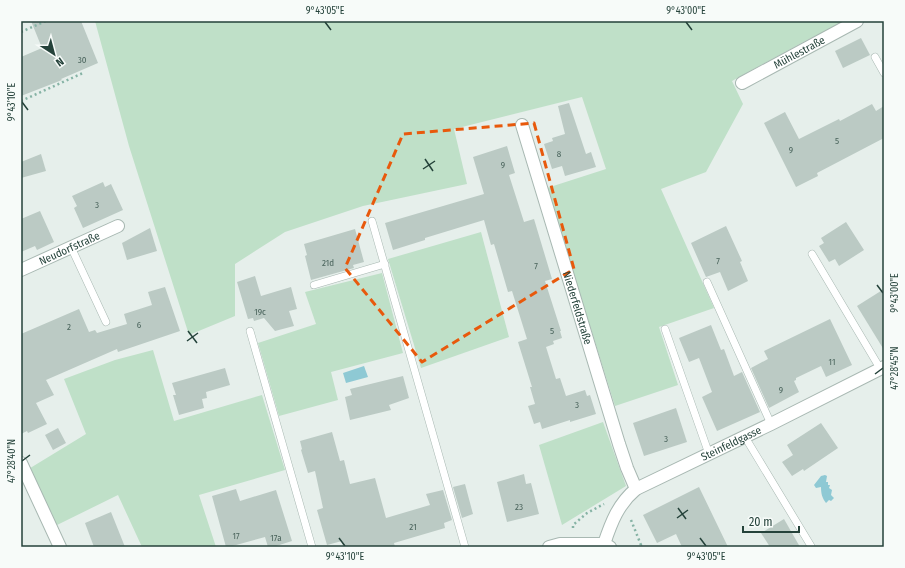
<svg xmlns="http://www.w3.org/2000/svg" width="905" height="568" font-family="'Fira Sans Condensed',sans-serif">
<rect width="100%" height="100%" fill="#e6efeb"/>
<g fill="#bfe0c8">
<polygon points="95,21 847,21 807,40 732,81 743,104 706,172 661,189 714,308 659,327 678,385 615,406 547,188 606,169 582,97 454,129 467,184 363,206 285,232 235,264 235,316 189,335 129,146"/>
<polygon points="481,232 509,337 421,368 388,259"/>
<polygon points="382,273 403,353 331,372 338,400 279,416 258,343 316,324 305,292"/>
<polygon points="153,350 174,421 262,395 285,470 199,495 216,547 142,547 118,495 55,526 27,470 86,434 64,379 115,360"/>
<polygon points="603,422 626,486 562,525 539,445"/>
</g>
<g fill="#8ec9d4">
<polygon points="364,366 368,377 346,383 343,373"/>
<path d="M825,475L827,476L826,482H828V485H830L829,488L832,490L831,495L834,498L831,501L829,500L826,503C822,498 821,493 821,487L816,488L814,485L821,476Z"/>
</g>
<g fill="#bbcac4">
<polygon points="31,21 81,21 98,63 61,79 62,80 21,96 21,57 42,48"/>
<polygon points="861,38 870,55 843,68 835,51"/>
<polygon points="569,103 586,154 591,152 596,167 565,176 562,166 552,169 544,144 553,141 552,138 565,134 558,106"/>
<polygon points="872,104 876,111 884,106 884,138 817,173 818,176 796,187 764,123 785,112 799,139 839,119 840,121"/>
<polygon points="507,146 515,173 509,175 524,222 534,219 552,279 545,281 561,331 560,331 562,338 553,341 554,344 546,347 556,379 560,378 566,396 585,390 587,396 590,395 596,414 570,422 570,420 542,429 540,422 534,424 528,406 535,404 530,387 532,387 518,342 527,339 512,291 508,292 494,244 491,245 484,220 425,238 425,240 393,250 385,223 484,194 473,157"/>
<polygon points="41,154 46,171 21,178 21,162"/>
<polygon points="103,182 105,187 111,184 123,210 83,228 74,208 77,206 72,196"/>
<polygon points="40,211 54,242 37,250 35,246 21,252 21,219"/>
<polygon points="846,222 864,250 839,266 835,259 829,262 819,246 824,243 821,238"/>
<polygon points="726,226 742,261 740,262 748,281 728,291 720,272 706,277 691,243"/>
<polygon points="150,228 157,251 127,260 122,243"/>
<polygon points="355,229 364,262 353,265 354,268 311,280 305,256 307,255 304,244"/>
<polygon points="255,276 261,296 291,287 297,309 289,311 294,326 275,331 264,318 254,321 253,318 248,319 237,282"/>
<polygon points="165,287 180,331 118,352 117,349 46,380 54,395 36,403 47,424 28,433 27,431 21,434 21,334 79,309 89,332 95,330 97,333 127,324 124,314 152,305 148,292"/>
<polygon points="884,289 884,350 857,306"/>
<polygon points="830,319 852,365 826,377 821,366 796,378 796,380 794,381 799,392 769,408 751,368 768,359 764,351"/>
<polygon points="711,325 721,350 724,349 734,376 742,372 760,412 717,431 702,397 712,392 699,358 689,362 679,338"/>
<polygon points="225,368 230,385 206,392 207,398 202,399 204,408 179,415 173,395 176,395 172,383"/>
<polygon points="403,376 409,398 389,405 391,410 350,420 345,397 352,395 350,389"/>
<polygon points="676,408 687,442 644,456 633,423"/>
<polygon points="821,423 838,448 804,471 803,469 792,476 782,462 793,455 787,445"/>
<polygon points="58,428 66,443 53,450 45,435"/>
<polygon points="332,432 340,461 344,460 350,484 375,478 386,518 430,505 426,494 443,490 452,520 444,523 445,528 394,543 395,547 343,547 342,541 327,545 317,510 323,508 315,471 308,473 301,450 302,449 300,441"/>
<polygon points="524,474 526,484 531,483 539,514 507,522 497,482"/>
<polygon points="465,484 473,514 462,518 453,487"/>
<polygon points="699,487 728,547 682,547 676,534 657,543 643,515"/>
<polygon points="236,489 240,501 276,490 292,541 273,547 268,547 265,537 229,547 226,547 212,496"/>
<polygon points="111,512 125,547 94,547 85,523"/>
<polygon points="784,519 800,547 770,547 761,533"/>
</g>
<g fill="none" stroke-linecap="round" stroke-linejoin="round">
<defs>
<g id="service">
<polyline points="875,57 884,73"/>
<polyline points="372,221 465,547"/>
<polyline points="71,247 106,322"/>
<polyline points="812,254 881,370"/>
<polyline points="707,282 771,424"/>
<polyline points="314,285 385,264"/>
<polyline points="665,329 709,454"/>
<polyline points="250,331 312,547"/>
<polyline points="745,437 811,546"/>
</g>
<g id="minor">
<path id="s1" d="M742,83L857,21"/>
<path id="s2" d="M522,125L619,444L627,468L636,489"/>
<path id="s3" d="M21,270L118,226"/>
<polyline points="21,463 60,547"/>
<path id="s4" d="M604,544C611,523 618,504 636,489L771,424L884,367"/>
<polyline points="549,547 560,544 604,544 610,547"/>
</g>
</defs>
<use href="#service" stroke="#a8b8b2" stroke-width="8"/>
<use href="#minor" stroke="#a8b8b2" stroke-width="14"/>
<g stroke="#86b3a5" stroke-width="2.5" stroke-dasharray="2 3" stroke-linecap="butt">
<polyline points="21,32 46,21"/>
<polyline points="21,101 83,73"/>
<polyline points="631,520 641,545 639,547"/>
<polyline points="573,528 573,525 587,513 604,504"/>
</g>
<use href="#service" stroke="#fff" stroke-width="7"/>
<use href="#minor" stroke="#fff" stroke-width="12"/>
</g>
<path fill="none" stroke="#e8590c" stroke-width="3" stroke-dasharray="8 5" stroke-linejoin="round" d="M534,123L574,269L422,362L345,268L403,134Z"/>
<path fill="none" stroke="#24423a" stroke-width="1.5" d="M325,22L331,30M686,22L692,30M22,102L28,110M425,159L433,171M423,169L435,161M877,285L883,293M188,331L197,343M187,341L198,333M875,374L883,368M22,461L30,455M678,508L686,519M677,518L688,510M339,538L345,546M700,538L706,546"/>
<g text-anchor="middle" stroke-width="3" stroke-linejoin="round" paint-order="stroke">
<g font-size="9" fill="#4a645c">
<text x="82" y="63">30</text>
<text x="837" y="144">5</text>
<text x="791" y="153">9</text>
<text x="559" y="157">8</text>
<text x="503" y="168">9</text>
<text x="97" y="208">3</text>
<text x="718" y="264">7</text>
<text x="328" y="266">21d</text>
<text x="536" y="269">7</text>
<text x="260" y="315">19c</text>
<text x="139" y="328">6</text>
<text x="69" y="330">2</text>
<text x="552" y="334">5</text>
<text x="832" y="365">11</text>
<text x="781" y="393">9</text>
<text x="577" y="408">3</text>
<text x="666" y="442">3</text>
<text x="519" y="510">23</text>
<text x="413" y="530">21</text>
<text x="236" y="539">17</text>
<text x="276" y="541">17a</text>
</g>
<g font-size="11" fill="#24423a" stroke="#f7fbf9">
<text dy="4" stroke="none"><textPath href="#s1" startOffset="65">Mühlestraße</textPath></text>
<text dy="4" stroke="none"><textPath href="#s3" startOffset="53">Neudorfstraße</textPath></text>
<text dy="4" stroke="none"><textPath href="#s2" startOffset="191">Niederfeldstraße</textPath></text>
<text dy="4" stroke="none"><textPath href="#s4" startOffset="170">Steinfeldgasse</textPath></text>
</g>
</g>
<rect width="905" height="568" fill="none" stroke="#f7fbf9" stroke-width="44"/>
<g transform="translate(54 54) rotate(144)" stroke="#f7fbf9" stroke-width="3" paint-order="stroke">
<path d="M0-3L7 15L0 10L-7 15Z" fill="#24423a"/>
<text y="-6" font-size="11" font-weight="bold" text-anchor="middle" fill="#24423a">N</text>
</g>
<path d="M743 526v6h56v-6" fill="none" stroke="#24423a" stroke-width="2"/>
<text x="749" y="526" font-size="12" fill="#24423a" stroke="#f7fbf9" stroke-width="3" paint-order="stroke">20 m</text>
<rect x="22" y="22" width="861" height="524" fill="none" stroke="#24423a" stroke-width="1.5"/>
<g font-size="10" text-anchor="middle" fill="#24423a">
<text x="325" y="14">9°43'05"E</text>
<text x="686" y="14">9°43'00"E</text>
<text transform="translate(11 102) rotate(-90)" y="4">9°43'10"E</text>
<text transform="translate(894 293) rotate(-90)" y="4">9°43'00"E</text>
<text transform="translate(894 368) rotate(-90)" y="4">47°28'45"N</text>
<text transform="translate(11 461) rotate(-90)" y="4">47°28'40"N</text>
<text x="345" y="560">9°43'10"E</text>
<text x="706" y="560">9°43'05"E</text>
</g>
</svg>
